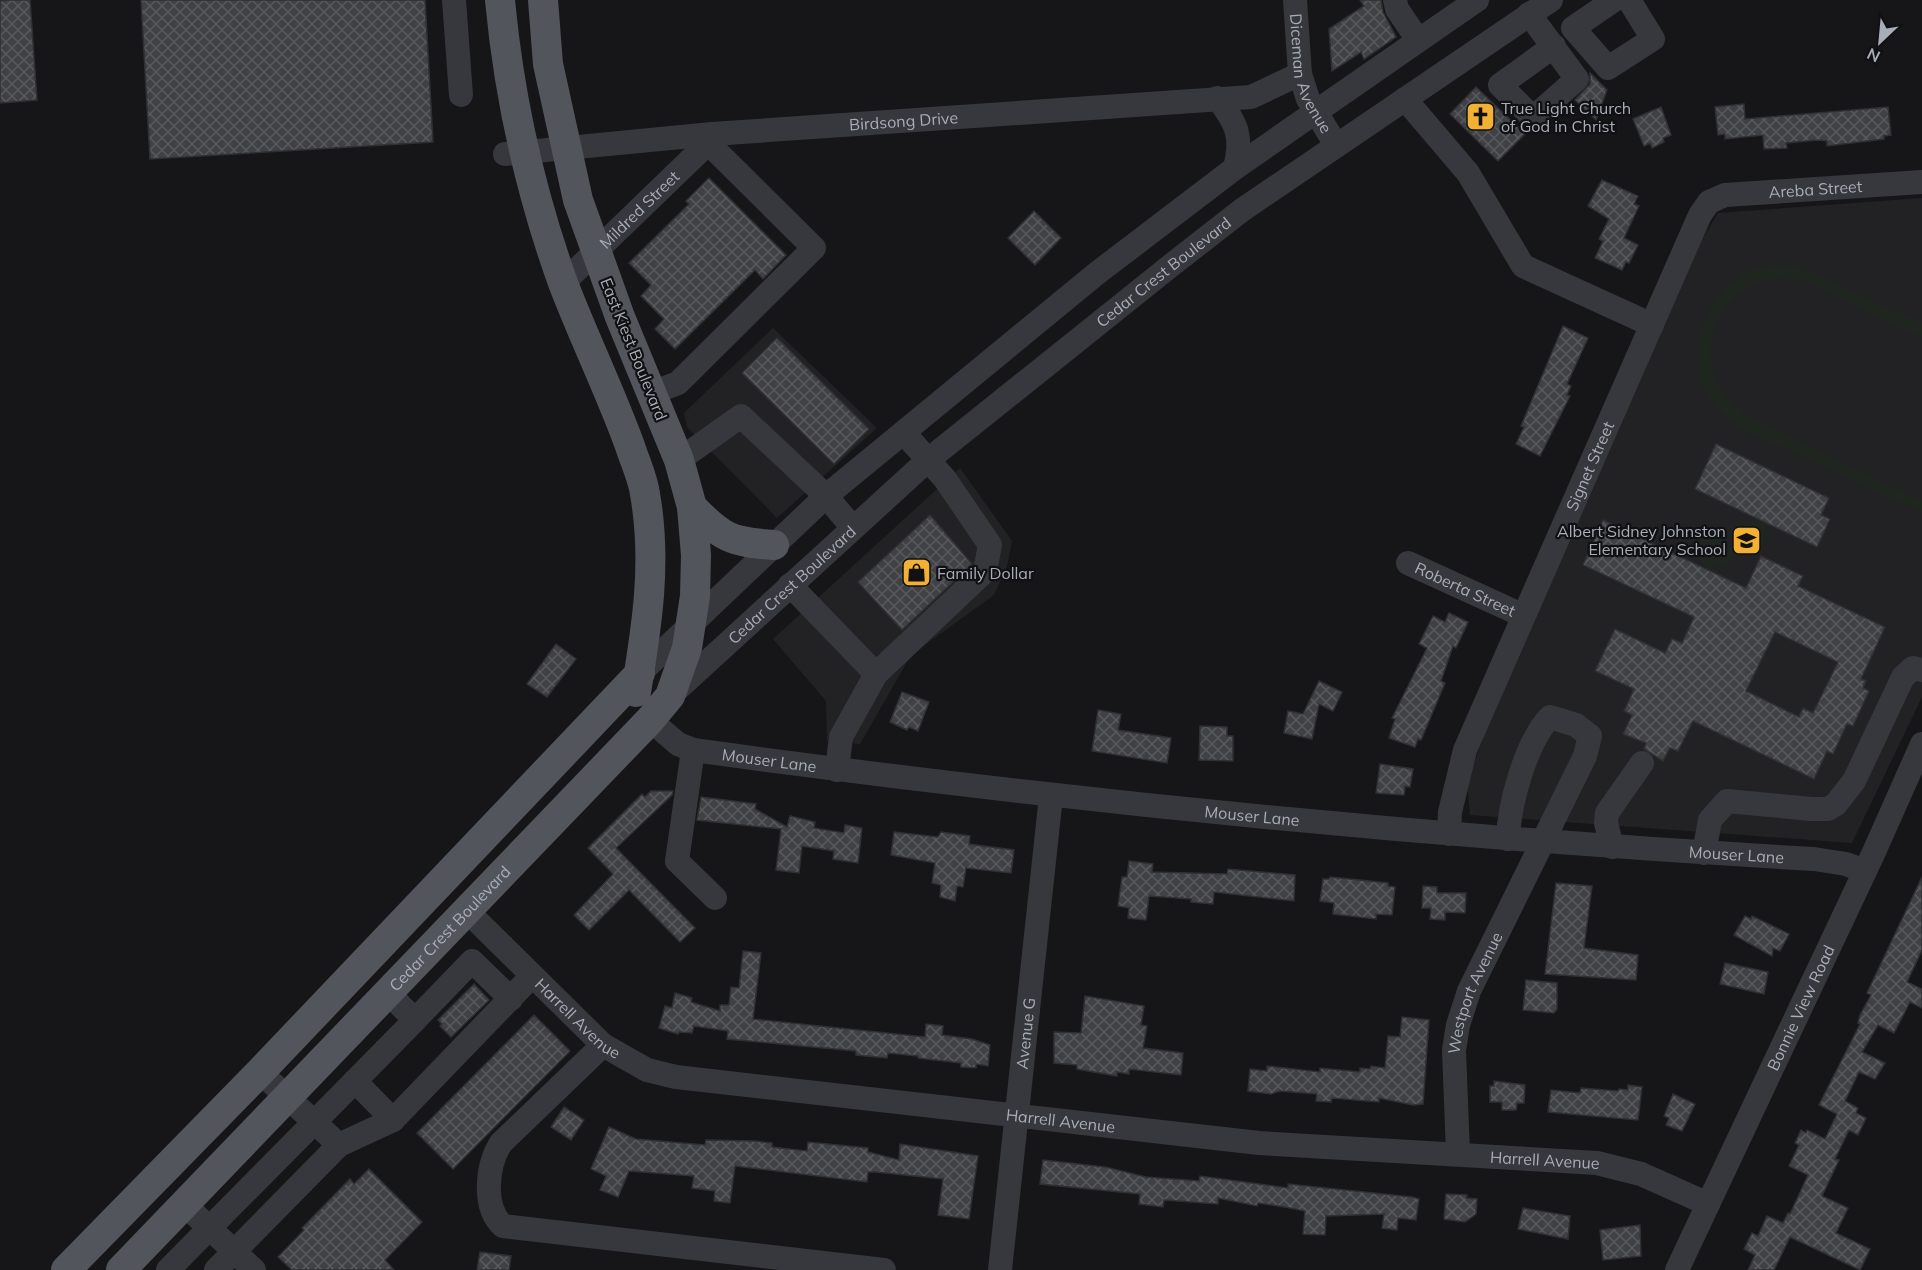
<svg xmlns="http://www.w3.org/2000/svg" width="1922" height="1270" font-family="Mulish,sans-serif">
<defs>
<pattern id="building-cross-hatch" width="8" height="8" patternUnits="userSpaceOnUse" patternTransform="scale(1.5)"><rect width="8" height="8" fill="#404145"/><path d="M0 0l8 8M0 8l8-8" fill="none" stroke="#595a5e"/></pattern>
</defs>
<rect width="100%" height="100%" fill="#161618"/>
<g fill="#222225">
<polygon points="1922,198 1922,697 1852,843 1470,815 1467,782 1486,730 1702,240 1718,213"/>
<polygon points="773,328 877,428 777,518 687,427 684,413"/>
<polygon points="960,468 1012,541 1007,566 994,595 911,655 860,744 827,741 826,701 773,639"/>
</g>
<g fill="#1e261f">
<path d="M1768,266H1797L1922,323V338L1811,284C1797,280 1784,277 1769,280C1725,288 1698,340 1717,381C1724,397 1738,408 1751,418L1922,500V513L1742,429C1734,422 1724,416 1717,408C1682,368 1699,302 1742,275C1749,270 1760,268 1768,266Z"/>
<polygon points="1753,520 1765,524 1769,533 1762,547 1748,543 1744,536 1740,536 1745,523"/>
<path d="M1712,533L1722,538L1734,552L1738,551L1739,553L1726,568L1716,565L1706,567L1698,557C1697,546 1701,536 1712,533Z"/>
</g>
<g fill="url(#building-cross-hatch)" stroke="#303034" stroke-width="1.5" fill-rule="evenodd">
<polygon points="9,0 30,0 37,100 0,103 0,1"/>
<polygon points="141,0 425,0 433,142 150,159"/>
<polygon points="1360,0 1381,0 1383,12 1396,37 1364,59 1361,52 1332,71 1329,29 1364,6"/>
<polygon points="1590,73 1607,90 1596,120 1575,100 1590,84"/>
<polygon points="1476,87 1525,134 1498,161 1450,114"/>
<polygon points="1744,104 1745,119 1888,107 1891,135 1884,136 1884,139 1827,146 1827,141 1818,140 1786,143 1787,148 1764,149 1763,135 1725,139 1725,134 1718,135 1715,107"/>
<polygon points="1661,107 1671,135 1663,138 1664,142 1652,148 1650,143 1644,146 1633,119"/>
<polygon points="709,178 786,255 763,279 755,270 675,349 655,329 664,319 641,296 651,285 629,263 689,204 686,201"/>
<polygon points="1602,180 1638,196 1634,204 1639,206 1624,238 1638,245 1629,263 1626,262 1622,270 1595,258 1603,241 1599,239 1609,219 1588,206"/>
<polygon points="1034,211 1061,238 1035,265 1008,238"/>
<polygon points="1563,326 1588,338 1567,384 1571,386 1567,395 1570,396 1540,456 1516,444 1524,427 1521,426"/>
<polygon points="777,338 869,429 834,464 742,373"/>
<polygon points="1716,444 1829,498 1821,515 1830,519 1817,547 1695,489"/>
<polygon points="930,515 972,564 902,630 858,582"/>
<path d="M1603,520L1746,588L1761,556L1803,576L1798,586L1885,627L1861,679L1866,681L1863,688L1869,691L1853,726L1847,724L1833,754L1827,751L1814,779L1693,721L1678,751L1670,748L1663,761L1644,749L1646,743L1623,734L1632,715L1624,711L1634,689L1595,671L1615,629L1665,653L1672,639L1682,643L1694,617L1583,565ZM1775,632L1838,662L1813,713L1803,708L1799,717L1746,691Z"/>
<polygon points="1449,613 1468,622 1456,648 1453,646 1441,681 1445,683 1421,740 1418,739 1415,747 1389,738 1395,719 1392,718 1427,648 1419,644 1433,616 1445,622"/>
<polygon points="556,644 576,659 547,697 527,684"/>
<polygon points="1319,681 1342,692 1333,711 1319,704 1312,739 1284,733 1288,711 1303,714"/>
<polygon points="902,692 929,702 918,731 909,727 907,730 890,722"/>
<polygon points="1098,710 1121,714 1118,730 1171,738 1167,763 1092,751"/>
<polygon points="1200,726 1227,727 1227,736 1233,736 1233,761 1199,760"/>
<polygon points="1380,764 1413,769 1410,787 1405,786 1404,795 1376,793"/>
<polygon points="651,791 673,791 672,795 616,848 695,928 680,942 629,890 589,930 574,915 613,874 588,848 642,794 645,797"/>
<polygon points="701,797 756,804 755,809 787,827 790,816 815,822 814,828 844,833 845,825 862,828 858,863 833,859 834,851 802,846 799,873 776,870 781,829 697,820"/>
<polygon points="894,832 938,837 941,832 970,836 969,844 1014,850 1011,873 966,868 963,887 957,886 955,901 940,897 941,885 932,883 935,863 891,855"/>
<polygon points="1129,861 1153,864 1152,872 1227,874 1228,869 1295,875 1294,901 1214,892 1213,904 1191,902 1191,899 1149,896 1146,920 1128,918 1129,908 1118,906 1122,877 1127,877"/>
<polygon points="1330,877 1388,883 1388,886 1395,887 1392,915 1376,914 1376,919 1333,914 1334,903 1320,901 1323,879 1329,879"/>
<polygon points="1922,877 1922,950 1907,982 1922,989 1922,1008 1910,1002 1894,1033 1878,1025 1862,1052 1885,1063 1875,1079 1859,1072 1845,1101 1858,1108 1856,1113 1866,1118 1858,1135 1849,1130 1835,1159 1839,1160 1822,1196 1848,1208 1836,1233 1870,1249 1860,1270 1790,1237 1774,1270 1748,1270 1755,1255 1744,1249 1752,1233 1758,1236 1767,1216 1783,1223 1788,1213 1790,1214 1808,1175 1789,1166 1799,1145 1795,1143 1801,1130 1806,1133 1807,1130 1825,1139 1837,1114 1819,1105 1860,1024 1858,1023 1860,1015 1871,995 1867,993"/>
<polygon points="1556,883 1592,886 1584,948 1638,955 1636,980 1545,974"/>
<polygon points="1423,886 1437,887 1437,893 1466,893 1465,913 1445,912 1445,920 1430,919 1431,908 1422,908"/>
<polygon points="1745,916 1751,919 1752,916 1789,934 1780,951 1773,948 1772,956 1734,935"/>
<polygon points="743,951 761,953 753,1019 925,1037 926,1024 943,1026 942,1035 972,1039 990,1045 988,1066 976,1064 976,1068 961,1067 961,1063 918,1058 918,1056 888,1053 887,1058 856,1055 856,1051 727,1039 728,1031 694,1026 692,1033 679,1032 678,1034 659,1028 665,1006 672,1008 675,993 692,998 691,1002 720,1011 720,1005 729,1005 731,987 739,988"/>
<polygon points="1725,963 1768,972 1764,994 1720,984"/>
<polygon points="1526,980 1557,983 1557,1009 1554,1013 1523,1010"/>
<polygon points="474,984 489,1000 451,1037 440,1026 442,1024 438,1020"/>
<polygon points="1085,996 1144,1006 1141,1025 1147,1026 1143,1048 1183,1053 1181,1075 1129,1069 1129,1074 1117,1072 1117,1076 1077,1069 1077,1065 1054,1063 1054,1032 1081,1033"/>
<polygon points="534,1015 570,1051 453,1169 417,1133"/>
<polygon points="1402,1017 1429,1020 1423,1104 1413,1105 1379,1098 1379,1102 1332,1098 1331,1102 1316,1101 1317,1094 1280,1091 1271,1094 1248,1091 1250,1069 1267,1071 1267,1066 1320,1072 1320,1068 1360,1072 1360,1068 1370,1069 1371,1066 1385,1068 1388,1036 1400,1037"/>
<polygon points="1494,1081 1525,1085 1524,1103 1517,1103 1516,1110 1502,1110 1502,1102 1490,1102 1490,1086 1494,1086"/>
<polygon points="1628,1085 1642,1087 1638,1120 1548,1112 1551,1090 1580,1093 1581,1088 1618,1091 1619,1089 1628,1090"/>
<polygon points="1673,1094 1695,1104 1682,1131 1666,1125 1669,1118 1664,1116"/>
<polygon points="564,1107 584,1120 571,1140 551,1127"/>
<polygon points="609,1127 636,1139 670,1142 705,1145 706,1140 754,1141 772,1143 772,1147 807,1151 808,1142 868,1148 868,1152 899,1160 900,1144 978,1156 969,1219 938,1215 943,1179 876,1172 868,1172 867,1182 735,1166 730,1203 714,1201 715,1191 692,1188 694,1176 629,1171 618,1197 600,1190 606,1176 591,1169"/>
<polygon points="1043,1160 1105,1167 1146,1177 1199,1181 1200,1176 1288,1188 1288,1184 1412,1197 1419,1199 1416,1220 1398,1218 1397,1230 1382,1228 1384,1214 1326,1216 1325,1235 1303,1234 1305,1211 1285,1207 1258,1203 1257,1206 1218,1198 1218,1204 1164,1200 1163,1207 1139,1204 1140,1194 1040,1184"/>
<polygon points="369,1169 422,1222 385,1260 394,1270 292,1270 278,1257 304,1230 302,1228 350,1179 354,1184"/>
<polygon points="1446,1194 1467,1195 1466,1198 1477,1199 1476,1214 1465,1222 1444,1219"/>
<polygon points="1523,1208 1570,1216 1568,1239 1518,1229"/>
<polygon points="1640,1225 1641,1256 1603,1260 1600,1230"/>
<polygon points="480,1252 511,1256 509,1270 477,1270"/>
</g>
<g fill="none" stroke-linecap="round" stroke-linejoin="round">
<g stroke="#37383d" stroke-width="24">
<polyline points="454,0 461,95"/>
<path id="s1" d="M1295,0L1300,74L1308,99L1336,145"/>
<polyline points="1395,0 1397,9 1418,40"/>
<polyline points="1614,0 1573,28 1608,68 1653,39 1629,0"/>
<polyline points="1529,14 1577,79 1533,118 1500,85 1554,46"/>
<path d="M1217,98C1237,123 1243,137 1235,168"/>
<polyline points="1405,99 1468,173 1523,266 1652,325"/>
<path id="s2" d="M505,154L712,134L1251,97L1300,74"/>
<path id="s3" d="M563,283L708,143L712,134"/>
<polyline points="652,393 678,383 814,248 708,143"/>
<polyline points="679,460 741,416 826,496 853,528"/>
<path id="s4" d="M1408,563L1522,615"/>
<polyline points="790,585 876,674"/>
<polyline points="640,673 826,496 1096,274 1235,168 1477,0"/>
<path id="s5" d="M670,696L928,460L1169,267L1242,210L1551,0"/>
<path id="s6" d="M650,720L678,744L693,750C1066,801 1439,838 1814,859L1846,864L1865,871"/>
<polyline points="693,750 677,861 715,898"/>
<polyline points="837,770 841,737 876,674 985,571 990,545 945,479 904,433"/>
<path id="s7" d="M1449,834L1450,812L1465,750L1700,215L1709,202L1725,195L1922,182"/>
<polyline points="1612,847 1606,823 1607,813 1642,763"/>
<polyline points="1704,853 1710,820 1727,801 1811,809 1828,809 1836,804 1854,781 1903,677 1913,668 1922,670"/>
<path id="s8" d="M468,912L603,1045L647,1070L676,1077L1259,1143L1597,1163L1641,1174L1708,1204"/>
<polyline points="389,994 415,1020 355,1081 393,1120 532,976"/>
<polyline points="415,1020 472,961 511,999"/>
<path d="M603,1045L501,1143C487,1165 482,1207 503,1226L884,1270"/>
<polyline points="339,1145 393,1120"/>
<path id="s9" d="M1458,1154L1454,1050L1458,1025L1469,991L1585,756L1590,736L1576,725L1550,717C1526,742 1509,804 1508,839"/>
<polyline points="185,1205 254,1270"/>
<polyline points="168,1270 355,1081"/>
<polyline points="216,1270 339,1145 260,1072"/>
<path id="s10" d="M1000,1270L1051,796"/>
<path id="s11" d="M1677,1270L1874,852L1922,744"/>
</g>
<g stroke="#53555c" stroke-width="30">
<path d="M500,0C509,97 530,191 563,283C584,338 610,391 630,446C635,462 643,478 645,494C657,562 647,625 636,692"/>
<path d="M692,507C722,538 731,542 774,545"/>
<polyline points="66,1270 260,1072 640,673"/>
<path id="s12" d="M121,1270L650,720L670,696L687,648L695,596L696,555L692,507L679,460L620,317L578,200L548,64L543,0"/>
</g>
</g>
<defs>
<symbol id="church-square" viewBox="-11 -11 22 22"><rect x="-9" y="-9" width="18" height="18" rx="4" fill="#f2b134" stroke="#111113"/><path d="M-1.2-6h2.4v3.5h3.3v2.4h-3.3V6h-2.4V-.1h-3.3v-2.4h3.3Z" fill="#111"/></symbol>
<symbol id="school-square" viewBox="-11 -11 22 22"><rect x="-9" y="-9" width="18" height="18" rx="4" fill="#f2b134" stroke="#111113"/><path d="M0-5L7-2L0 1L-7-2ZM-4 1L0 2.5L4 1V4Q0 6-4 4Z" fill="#111"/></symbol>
<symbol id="shop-square" viewBox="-11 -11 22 22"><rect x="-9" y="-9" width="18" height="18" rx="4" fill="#f2b134" stroke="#111113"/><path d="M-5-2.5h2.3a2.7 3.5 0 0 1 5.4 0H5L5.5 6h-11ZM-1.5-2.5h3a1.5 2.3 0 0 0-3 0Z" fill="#111"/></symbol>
</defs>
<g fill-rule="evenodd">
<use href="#church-square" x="1464" y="100" width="33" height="33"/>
<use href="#school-square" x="1730" y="524" width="33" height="33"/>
<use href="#shop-square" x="900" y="556" width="33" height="33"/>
</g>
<g text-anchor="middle" stroke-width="4.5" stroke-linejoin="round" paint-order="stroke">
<g font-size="16" fill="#a8adb8" stroke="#111113">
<text dy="6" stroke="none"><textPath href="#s1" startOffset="76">Diceman Avenue</textPath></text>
<text dy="6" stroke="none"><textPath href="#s2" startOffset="400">Birdsong Drive</textPath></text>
<text dy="6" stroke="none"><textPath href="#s7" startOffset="794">Areba Street</textPath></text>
<text dy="6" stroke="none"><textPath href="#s3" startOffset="106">Mildred Street</textPath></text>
<text dy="6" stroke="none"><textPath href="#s5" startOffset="651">Cedar Crest Boulevard</textPath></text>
<text transform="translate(634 349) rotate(68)" y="6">East Kiest Boulevard</text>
<text dy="6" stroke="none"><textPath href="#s7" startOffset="396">Signet Street</textPath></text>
<text dy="6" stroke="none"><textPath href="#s5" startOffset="165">Cedar Crest Boulevard</textPath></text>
<text dy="6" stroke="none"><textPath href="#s4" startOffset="63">Roberta Street</textPath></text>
<text dy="6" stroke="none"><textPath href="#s6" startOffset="130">Mouser Lane</textPath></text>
<text dy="6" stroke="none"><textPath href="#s6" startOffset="616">Mouser Lane</textPath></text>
<text dy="6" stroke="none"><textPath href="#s6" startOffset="1102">Mouser Lane</textPath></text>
<text dy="6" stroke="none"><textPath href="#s12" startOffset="474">Cedar Crest Boulevard</textPath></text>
<text dy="6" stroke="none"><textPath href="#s9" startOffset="165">Westport Avenue</textPath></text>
<text dy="6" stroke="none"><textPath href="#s11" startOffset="290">Bonnie View Road</textPath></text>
<text dy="6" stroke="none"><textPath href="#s8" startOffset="153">Harrell Avenue</textPath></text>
<text dy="6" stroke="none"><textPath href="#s10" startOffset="238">Avenue G</textPath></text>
<text dy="6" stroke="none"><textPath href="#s8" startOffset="657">Harrell Avenue</textPath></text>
<text dy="6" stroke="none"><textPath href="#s8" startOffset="1143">Harrell Avenue</textPath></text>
</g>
<g font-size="16" fill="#a8adb8" stroke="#111113" text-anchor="start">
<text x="1501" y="114">True Light Church<tspan x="1501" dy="18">of God in Christ</tspan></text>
<text x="1726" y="537" text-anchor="end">Albert Sidney Johnston<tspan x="1726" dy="18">Elementary School</tspan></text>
<text x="937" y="579">Family Dollar</text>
</g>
</g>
<g transform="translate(1880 42) rotate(206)" stroke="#111113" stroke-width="4.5" paint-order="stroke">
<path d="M0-4.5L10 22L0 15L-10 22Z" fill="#a8adb8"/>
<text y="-9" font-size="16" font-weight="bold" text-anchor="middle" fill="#a8adb8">N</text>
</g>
</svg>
